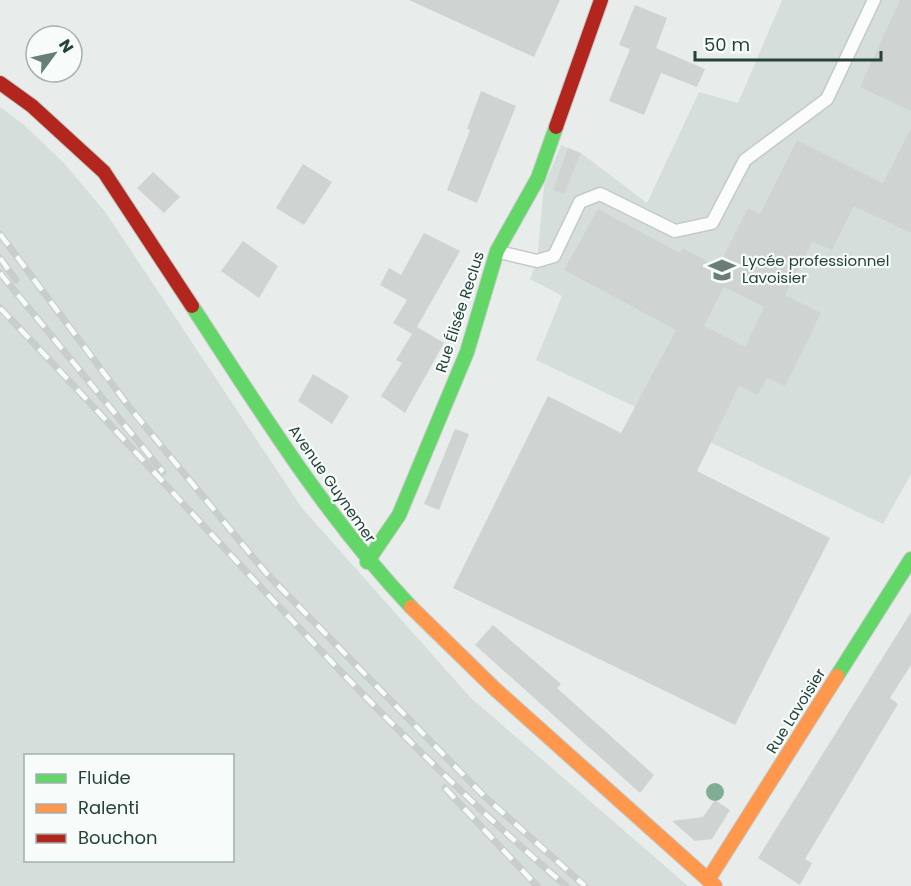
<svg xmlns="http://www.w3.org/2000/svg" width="911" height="886" font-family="Poppins,sans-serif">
<rect width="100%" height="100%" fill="#e8edeb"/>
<g fill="#d6dedb" fill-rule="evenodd">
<polygon points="782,0 911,0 911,474 883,524 536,360 562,296 530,279 537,261 544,186 561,145 581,153 647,203 699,92 738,103"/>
<path d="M0,107L23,124L63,162L106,213L302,508L470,697L688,886H0ZM26,756H232V860H26Z"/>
</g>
<g fill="#cfd4d2" fill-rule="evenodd">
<polygon points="409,0 560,0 534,57"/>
<polygon points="900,0 911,0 911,111 860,87"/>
<polygon points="635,5 667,18 656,48 705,69 697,87 661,73 644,115 609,101 630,49 619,45"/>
<polygon points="481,91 516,106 477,203 447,190 470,130 467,129"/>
<path d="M911,128V233L854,206L832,250L812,242L785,295L821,313L785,386L767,378L758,395L739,386L697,471L830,538L735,725L453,588L548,396L621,433L676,330L564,270L598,209L680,253L683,248L718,267L748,208L760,214L797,140L883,183ZM724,287L764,307L745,347L704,326Z"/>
<polygon points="568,148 581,153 564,194 553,190"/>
<polygon points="303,164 332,182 304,225 276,208"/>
<polygon points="153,172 180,197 164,213 137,188"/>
<polygon points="424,233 460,251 417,327 444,343 405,413 381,396 402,363 396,360 412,334 393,323 407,300 380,285 389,268 401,275"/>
<polygon points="243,241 278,266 259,298 221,271"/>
<polygon points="313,374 349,396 332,424 298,401"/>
<polygon points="455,429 469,434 439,510 424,504"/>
<polygon points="911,612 911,665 890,698 898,704 805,859 812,863 800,885 758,858"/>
<polygon points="493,625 561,684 557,688 654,775 640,793 475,645"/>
<polygon points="715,800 730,810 712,839 695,841 672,821 703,817"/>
</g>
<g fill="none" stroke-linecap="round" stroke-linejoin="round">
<defs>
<polyline id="lane" points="499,252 537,261 554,256 580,202 600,194 675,231 712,223 745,160 827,99 874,0"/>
<g id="fast">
<path d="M192,306C260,410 325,516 411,607"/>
<polyline points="367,562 399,515 467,352 497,251 538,178 556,127"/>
<polyline points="837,676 911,559"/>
</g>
<g id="slow">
<polyline points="411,607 495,689 715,886"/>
<polyline points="708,880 837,676"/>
</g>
<g id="jam">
<polyline points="0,83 32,106 104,172 192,306"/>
<polyline points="556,127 601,0"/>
</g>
</defs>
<use href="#lane" stroke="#c5cac8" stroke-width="15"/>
<use href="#fast" stroke="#c3cbc8" stroke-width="16"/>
<use href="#slow" stroke="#c3cbc8" stroke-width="16"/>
<use href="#jam" stroke="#c3cbc8" stroke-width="16"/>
<use href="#lane" stroke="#fcfcfc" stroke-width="12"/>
<use href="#fast" stroke="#63d668" stroke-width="14"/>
<use href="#slow" stroke="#ff974d" stroke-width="14"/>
<use href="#jam" stroke="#b3261e" stroke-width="14"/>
<defs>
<g id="rail">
<polyline points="0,234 130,408 267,574 484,796 585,886"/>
<polyline points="0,258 16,280"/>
<polyline points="0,273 163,472"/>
<path d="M0,308C187,502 361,710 566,886"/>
<polyline points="445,788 537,886"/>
</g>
</defs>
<use href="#rail" stroke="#c9cdcc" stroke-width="7"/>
<use href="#rail" stroke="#f7fbf9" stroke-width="4.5" stroke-dasharray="14" stroke-linecap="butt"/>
</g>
<circle fill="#81ae93" cx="715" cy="792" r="9"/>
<defs>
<symbol id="school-bare" viewBox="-9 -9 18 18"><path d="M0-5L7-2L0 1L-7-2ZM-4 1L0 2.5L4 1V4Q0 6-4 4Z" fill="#697e78" stroke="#f7fbf9" stroke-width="2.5" paint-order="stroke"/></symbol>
</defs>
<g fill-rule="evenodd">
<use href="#school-bare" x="703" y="251" width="38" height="38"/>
</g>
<g text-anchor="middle" stroke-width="4.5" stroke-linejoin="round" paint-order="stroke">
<g font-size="15" fill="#24423a" stroke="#f7fbf9" text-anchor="start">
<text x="742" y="266">Lycée professionnel<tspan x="742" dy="17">Lavoisier</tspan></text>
</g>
<g font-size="15" fill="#24423a" stroke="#f7fbf9">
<text transform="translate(460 312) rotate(-72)" y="5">Rue Élisée Reclus</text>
<text transform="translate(332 484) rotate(55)" y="5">Avenue Guynemer</text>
<text transform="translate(796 711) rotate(-58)" y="5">Rue Lavoisier</text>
</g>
</g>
<rect x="24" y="754" width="210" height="108" fill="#f7fbf9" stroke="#a3b1ad" stroke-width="1.5"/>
<rect x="36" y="774" width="30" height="9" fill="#63d668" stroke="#a3b1ad" stroke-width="1.5"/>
<text x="78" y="784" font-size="18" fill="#24423a">Fluide</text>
<rect x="36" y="804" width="30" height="9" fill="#ff974d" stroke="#a3b1ad" stroke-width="1.5"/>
<text x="78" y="814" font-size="18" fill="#24423a">Ralenti</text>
<rect x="36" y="834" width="30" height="9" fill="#b3261e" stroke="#a3b1ad" stroke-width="1.5"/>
<text x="78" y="844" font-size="18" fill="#24423a">Bouchon</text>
<g transform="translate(54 54) rotate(57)"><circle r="28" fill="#f7fbf9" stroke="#a3b1ad" stroke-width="1.5"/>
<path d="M0-4.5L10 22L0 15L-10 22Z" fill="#697e78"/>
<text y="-9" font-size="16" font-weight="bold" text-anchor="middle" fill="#24423a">N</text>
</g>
<path d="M695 51v9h186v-9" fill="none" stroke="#24423a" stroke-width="3"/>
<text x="704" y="51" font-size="18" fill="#24423a" stroke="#f7fbf9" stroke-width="4.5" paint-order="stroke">50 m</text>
</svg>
